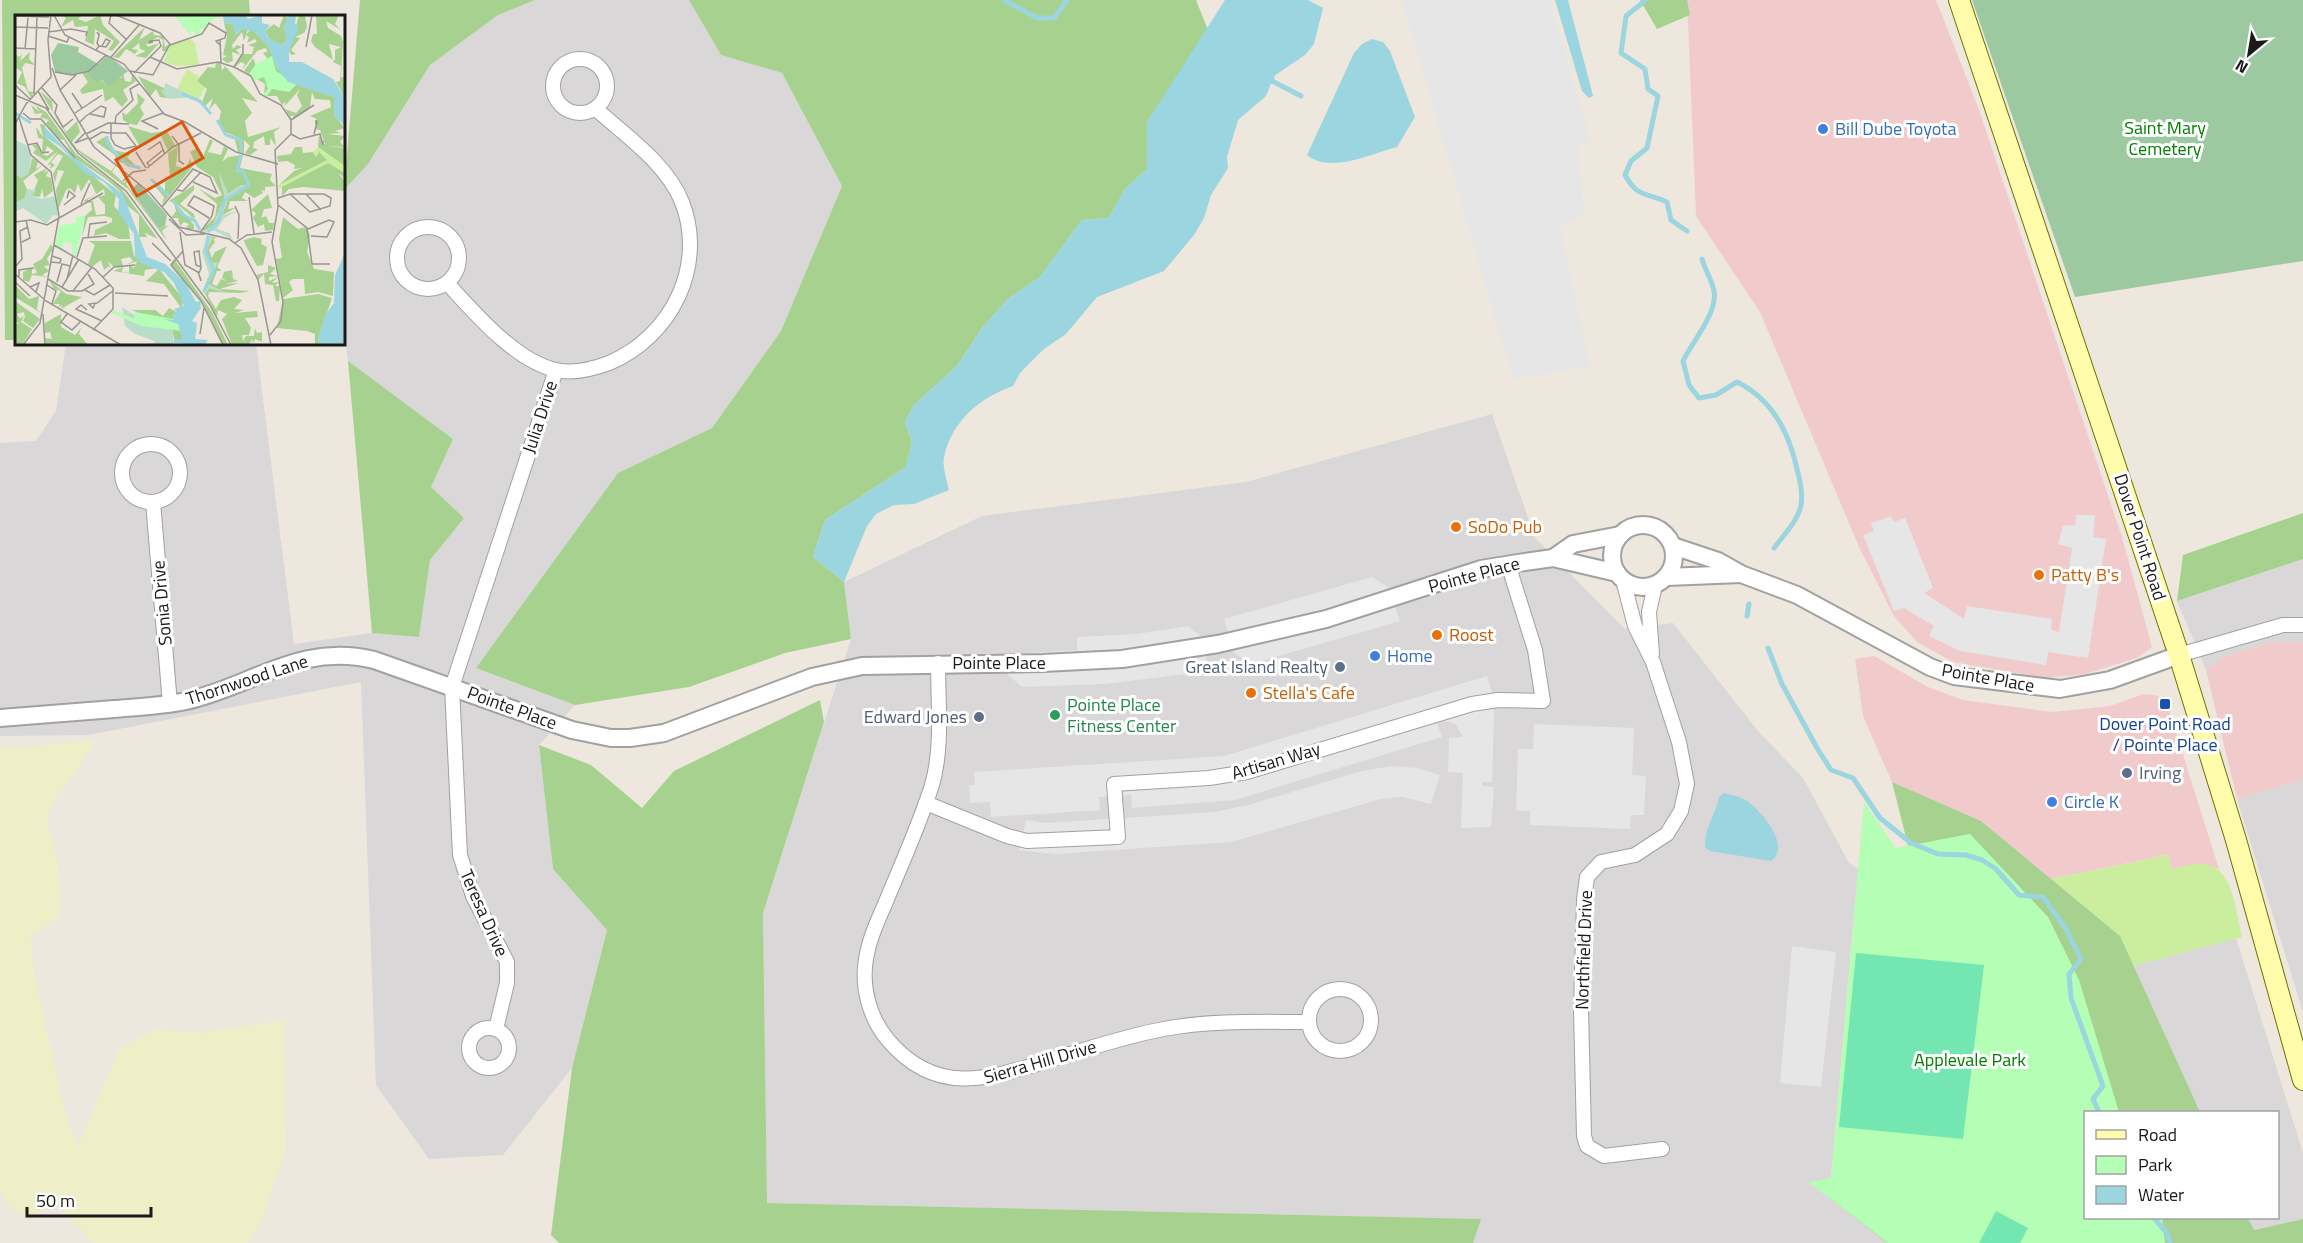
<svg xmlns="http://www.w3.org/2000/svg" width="2303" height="1243" font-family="'Titillium Web',sans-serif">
<rect width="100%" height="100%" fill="#eee7de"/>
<g fill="#d9d7d7">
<polygon points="535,0 689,0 721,55 782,73 842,186 781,331 712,428 618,473 476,668 575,705 539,745 553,869 607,930 572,1068 503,1155 429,1159 376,1085 361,682 88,735 0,736 0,443 36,441 56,411 66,344 256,344 294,644 372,633 419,637 430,560 464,518 431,487 453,439 348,361 344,330 344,190 368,164 430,65 498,15"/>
<polygon points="1492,414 1535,538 1625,629 1673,623 1758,731 1803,778 1849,863 1858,869 1831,1178 1809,1183 1887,1243 1473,1243 1480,1219 767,1203 763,913 851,639 844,582 982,516 1246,482"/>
<polygon points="2303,559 2303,642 2269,643 2224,657 2206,670 2177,601"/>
<polygon points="2303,779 2303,1012 2237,799"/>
<polygon points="2236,938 2303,1153 2303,1219 2253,1230 2248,1218 2278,1218 2278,1112 2200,1112 2133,966"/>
</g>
<g fill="#f1cbcc">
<polygon points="1687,0 1936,0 1978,107 2122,537 2152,647 2137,658 2085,674 2046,678 1953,662 1917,642 1894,616 1859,547 1760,312 1696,216"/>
<polygon points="2303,642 2303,779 2237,799 2206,670 2224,657 2269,643"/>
<polygon points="1874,656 1928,687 1963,700 2053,712 2110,706 2144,694 2155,695 2166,701 2219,869 2204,864 2171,869 2167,855 2051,879 1981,821 1892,782 1863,716 1855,659"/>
</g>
<polygon fill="#efefc7" points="95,741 71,779 52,802 47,820 57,862 61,900 59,916 30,937 35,980 67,1120 78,1147 119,1049 154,1030 202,1033 284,1020 286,1149 262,1220 247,1243 94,1243 54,1201 30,1218 12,1209 0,1190 0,749"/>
<path fill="#cbee9e" d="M2168,855L2171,869C2181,867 2194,863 2203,864C2234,866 2236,914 2242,937L2133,966L2120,936L2051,879Z"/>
<g fill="#a7d18f">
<polygon points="2,0 249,0 250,16 16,16 16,340 5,340"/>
<polygon points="360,0 535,0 498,15 430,65 368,164 344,190"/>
<polygon points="689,0 1196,0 1208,30 1147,122 1147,169 1125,189 1109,218 1082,220 1039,278 1008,299 982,328 957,366 914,405 905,422 912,442 906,467 825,520 813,557 844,582 851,639 785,653 689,687 575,705 476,668 618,473 712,428 781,331 842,186 782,73 721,55"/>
<polygon points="1640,0 1687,0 1690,15 1657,29"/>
<polygon points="348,361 453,439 431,487 464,518 430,560 419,637 372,633"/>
<polygon points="2303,513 2303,559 2177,601 2183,555"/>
<polygon points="820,700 824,722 763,913 767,1203 1481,1219 1473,1243 559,1243 551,1235 572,1068 607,930 553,869 539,745 591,765 642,808 674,771"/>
<polygon points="1892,782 1981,821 2120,936 2200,1112 2086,1112 2086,1218 2248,1218 2254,1230 2303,1219 2303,1243 1887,1243 1809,1182 1974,1154 1917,881"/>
</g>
<polygon fill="#9dc9a1" points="1972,0 2303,0 2303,261 2075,297"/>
<polygon fill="#b5feb5" points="1864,802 1896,848 1970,834 2048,917 2079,980 2119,1112 2086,1112 2086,1218 2162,1218 2165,1243 1888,1243 1809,1182 1831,1178"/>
<g fill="#73e6b1">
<polygon points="1856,953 1984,965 1963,1139 1839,1127"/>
<polygon points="1996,1211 2028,1228 2020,1243 1979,1243"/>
</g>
<g fill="#e6e6e6">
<polygon points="1402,0 1550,0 1591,142 1578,148 1584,216 1560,228 1590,367 1513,379"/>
<polygon points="2076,515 2095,515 2093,537 2106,539 2088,658 2048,652 2046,665 1960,651 1929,636 1934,626 1904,608 1894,611 1863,535 1874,531 1871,523 1891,516 1894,522 1905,518 1933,588 1924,593 1964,619 1967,606 2052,619 2051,630 2059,632 2072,548 2058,544 2063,526 2075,525"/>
<polygon points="1372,577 1388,587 1400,621 1251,664 1234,653 1224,619"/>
<polygon points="1188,626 1202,637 1209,671 1106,684 1022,687 1007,674 1006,654 1077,650 1077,637 1136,634"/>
<polygon points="1487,676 1492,692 1494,714 1492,782 1482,782 1482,786 1494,787 1491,827 1461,828 1463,773 1448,772 1449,738 1463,737 1455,723 1443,721 1437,723 1442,737 1235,800 1132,808 1131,795 1099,797 1100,810 991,817 990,802 970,803 969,785 975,785 974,772 1224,756"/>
<polygon points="1534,724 1634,728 1632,775 1646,776 1644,815 1631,815 1630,829 1530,825 1530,811 1516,810 1518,749 1533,749"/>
<polygon points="1391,766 1417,768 1440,775 1431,804 1402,797 1381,799 1231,842 1055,854 1019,850 1026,820 1046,823 1215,812 1248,805 1362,771"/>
<polygon points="1792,946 1836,952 1821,1087 1780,1083"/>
</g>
<g fill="#9ad5e0">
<path d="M1225,0H1308L1323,8L1314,44L1305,55L1274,76L1266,96L1238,120L1227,157L1228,168L1211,195L1204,218L1194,235L1164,271L1097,297L1066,334L1044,349L1020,373L1013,386C979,398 952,421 944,457C942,466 947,481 949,490L914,504L894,505L876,514L867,526L844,582L813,557L825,520L906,467L912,442L905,422L914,405L957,366L982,328L1008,299L1039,278L1082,220L1109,218L1125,189L1147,169V122Z"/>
<polygon points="1555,0 1568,0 1593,96 1589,98 1582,91"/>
<path d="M1372,39L1383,42L1390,51L1415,117L1397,147C1371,154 1329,174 1307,155L1354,53L1362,44Z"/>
<path d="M1724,793C1732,795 1739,796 1747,801C1761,811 1792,846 1771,861L1710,851L1705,847C1704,829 1716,814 1719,797Z"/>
</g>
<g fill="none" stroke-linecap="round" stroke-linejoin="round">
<g stroke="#9ad5e0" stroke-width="5">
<polyline points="1004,0 1037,18 1054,18 1067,0"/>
<path d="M1646,0L1626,16L1621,53L1645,69L1648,89L1658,96L1647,148L1631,161L1625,175C1638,198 1645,192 1667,202L1671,220L1687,231"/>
<polyline points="1272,76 1272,81 1301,96"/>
<path d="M1702,259C1705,270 1712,280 1714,291C1718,312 1693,341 1683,361L1689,385L1699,398L1716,395L1737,382C1772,399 1789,432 1797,469C1800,480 1803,494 1801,505C1798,521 1783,536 1774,548"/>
<polyline points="1747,616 1749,604"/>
<polyline points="1768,648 1782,684 1817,748 1831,770 1853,778 1880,818 1911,843 1938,854 1966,855 1982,860 1996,869 2019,895 2043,897 2066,929 2081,959 2069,974 2071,998 2103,1086 2093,1099 2099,1112"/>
<polyline points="2154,1218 2167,1233 2170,1243"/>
</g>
<defs>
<g id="minor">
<circle cx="580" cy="86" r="27"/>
<circle cx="428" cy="258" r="31"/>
<path d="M447,283C475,313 515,361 556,370C573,374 593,369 609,363C671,337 707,266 682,202C667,164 626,136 596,109"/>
<circle cx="151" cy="473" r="29"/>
<polyline points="153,502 170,704"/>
<polyline points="1623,580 1635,626 1653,662 1679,742 1687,784 1681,811 1667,834 1635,855 1601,862 1587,877 1584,900 1581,1010 1584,1136 1587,1146 1604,1156 1662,1149"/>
<polyline points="1652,654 1649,612 1655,585"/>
<polyline points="2179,655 2283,625 2303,625"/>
<path d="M938,663C938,703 943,747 932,785C919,826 901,865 885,904C877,922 869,940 866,959C861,987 870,1019 888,1040C936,1097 989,1079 1050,1060C1088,1049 1125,1036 1164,1029C1210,1020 1261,1022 1309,1022"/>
<polyline points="926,803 1007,836 1027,841 1118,837 1114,784 1209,778 1247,772 1472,704 1498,700 1543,701 1535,650 1508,564"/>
<circle cx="1340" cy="1020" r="31"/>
<circle cx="489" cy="1048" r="20"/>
<polyline points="496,1029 507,983 507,962 473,896 460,855 452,687 556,370"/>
</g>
<g id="tertiary">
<circle cx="1643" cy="556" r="31"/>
<polyline points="1673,546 1718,561 1741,574 1797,595 1930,667 1954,676 2060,689 2110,680 2179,655"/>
<polyline points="1553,558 1573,544 1620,535"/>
<polyline points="1666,577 1741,574"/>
<path d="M0,718C38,715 76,712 114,709C138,707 162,706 186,701C253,686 299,642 374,660L572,730L611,738H630L664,733L812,677L862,666L1043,663L1122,659L1218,644L1326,619L1481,569L1518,563L1553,558L1617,573"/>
</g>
<polyline id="secondary" points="1959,0 2179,655 2236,840 2303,1080"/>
</defs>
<use href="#minor" stroke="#a1a1a1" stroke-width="16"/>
<use href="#tertiary" stroke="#a1a1a1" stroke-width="20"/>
<use href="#secondary" stroke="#6f7300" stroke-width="22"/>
<use href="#minor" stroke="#fff" stroke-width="14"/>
<use href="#tertiary" stroke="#fff" stroke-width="16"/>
<use href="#secondary" stroke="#fffdab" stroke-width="20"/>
</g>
<g fill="#3f7fe0" stroke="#fff" stroke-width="2">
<circle cx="1823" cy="129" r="6"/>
<circle cx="1375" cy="656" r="6"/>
<circle cx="2052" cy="802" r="6"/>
</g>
<g fill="#e8710a" stroke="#fff" stroke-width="2">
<circle cx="1456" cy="527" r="6"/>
<circle cx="2039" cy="575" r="6"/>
<circle cx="1437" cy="635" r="6"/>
<circle cx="1251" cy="693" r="6"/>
</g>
<g fill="#5c6f8a" stroke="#fff" stroke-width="2">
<circle cx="1340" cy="667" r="6"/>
<circle cx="979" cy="717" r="6"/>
<circle cx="2127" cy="773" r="6"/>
</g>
<rect fill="#1a4fb4" stroke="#fff" stroke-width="2" x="2159" y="698" width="12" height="12" rx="3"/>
<circle fill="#2e9e5b" stroke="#fff" stroke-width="2" cx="1055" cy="715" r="6"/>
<g text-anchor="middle" stroke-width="6" stroke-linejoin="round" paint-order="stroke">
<g font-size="18" fill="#018002" stroke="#fff">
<text x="2165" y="134">Saint Mary<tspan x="2165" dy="21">Cemetery</tspan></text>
<text x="1970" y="1066">Applevale Park</text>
</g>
<g font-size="18" fill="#366cbe" stroke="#fff" text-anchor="start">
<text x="1835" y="135">Bill Dube Toyota</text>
<text x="1387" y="662">Home</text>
<text x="2064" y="808">Circle K</text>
</g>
<g font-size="18" fill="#1a1a1a" stroke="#fff">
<text transform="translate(540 417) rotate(-72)" y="6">Julia Drive</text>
<text transform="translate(2140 537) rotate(72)" y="6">Dover Point Road</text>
<text transform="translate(1474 575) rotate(-15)" y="6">Pointe Place</text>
<text transform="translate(162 603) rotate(-95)" y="6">Sonia Drive</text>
<text x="999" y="669">Pointe Place</text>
<text transform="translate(1988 678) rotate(10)" y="6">Pointe Place</text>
<text transform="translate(247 680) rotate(-18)" y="6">Thornwood Lane</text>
<text transform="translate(512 708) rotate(20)" y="6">Pointe Place</text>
<text transform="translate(1276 761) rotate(-16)" y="6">Artisan Way</text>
<text transform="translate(484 913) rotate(66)" y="6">Teresa Drive</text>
<text transform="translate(1584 950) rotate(-88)" y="6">Northfield Drive</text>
<text transform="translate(1040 1062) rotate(-16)" y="6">Sierra Hill Drive</text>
</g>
<g font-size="18" fill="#c56008" stroke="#fff" text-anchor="start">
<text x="1468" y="533">SoDo Pub</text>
<text x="2051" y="581">Patty B's</text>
<text x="1449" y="641">Roost</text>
<text x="1263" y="699">Stella's Cafe</text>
</g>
<g font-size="18" fill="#4e5e75" stroke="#fff" text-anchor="end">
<text x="1328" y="673">Great Island Realty</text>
<text x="967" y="723">Edward Jones</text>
<text x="2139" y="779" text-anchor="start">Irving</text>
</g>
<g font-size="18" fill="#27864d" stroke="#fff" text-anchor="start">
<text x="1067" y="711">Pointe Place<tspan x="1067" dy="21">Fitness Center</tspan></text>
</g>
<g font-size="18" fill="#164399" stroke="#fff">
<text x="2165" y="730">Dover Point Road<tspan x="2165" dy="21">/ Pointe Place</tspan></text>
</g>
</g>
<g transform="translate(15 15)">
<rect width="330" height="330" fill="#eee7de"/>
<path d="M174,23L180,28L184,50L160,51L149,46L155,30ZM172,54L185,62L182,66L190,72L184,84L162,74ZM303,132L330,151V158L313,148L264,174V170L312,145L304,137L301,142L298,137Z" fill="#cbee9e"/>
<path d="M46,0H67L63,4L71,7L85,0L88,10L105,27L97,36L93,35L99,26L80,14L79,30L70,26L73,11L60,12L58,5L46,12L51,3ZM269,0L274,4L269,11L272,25L267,30L254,24L250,16L259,9L264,13ZM284,0H294L290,1L292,12L289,18L280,22L285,23L276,35L281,39L276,40L274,36ZM301,0H324L320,9L326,15L311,6L313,13L326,21L328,27L326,62L330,63V83L321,67L325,66L326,51L318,47L320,44V35L326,32L314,29L318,45L300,32L296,26L298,19H302ZM209,8L218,9L221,19L227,14H233L231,20L236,14L240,17L254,32L262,53L277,67L319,82V100L330,113L320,116L326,118L312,119L330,121L325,127L330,132L312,131L330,133V151L303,132L304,120L308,130L310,129L305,115L300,114L302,104L295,101L316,92L315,85L300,84L297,77L295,92L277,105L279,100L275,102L270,94L281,98L287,91L282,80L285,74L269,92L271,86L267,90L262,81H249L250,69L229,56L238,43L243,56L252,43L248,38L253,36L250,33L242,36L227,55L230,49L226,47L220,52L228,39H237L239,32L233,30L242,27L240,24L232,28L234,22L231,20L229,26L227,17L217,30L218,34L222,30L227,32L221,35L226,40L217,37L218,46L212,48L207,44L212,41L208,40L212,21ZM130,12L124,25L138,16L139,20L148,21L150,32L154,29L152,36H147L148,25L143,22L131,29L133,32L144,28L131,43L120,41L131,36L125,34L124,28L117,34L123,35L120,39L111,34L104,43L98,42ZM15,37L14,44L20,50L10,48L7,53L13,76L19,77L16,83L10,72L2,68L7,57L0,52V39L4,42L7,39L5,46ZM201,48H206L207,56L210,51L243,87L227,83L237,98L230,106L233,122L266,112L259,117L261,131L255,123V130H250L249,121L239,127L238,133L242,134L243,141L242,135L235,140L230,138L235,131L229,125V138L223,137L220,125L224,123L208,116L204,106L206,96L200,88L194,95L198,83L189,92L186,90L192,74L182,66L193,52L200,53ZM72,57L79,67L84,64L92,69L103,61L106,63L108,58L110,66L116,67L117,60L121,66L108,75L113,85L107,92L98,82L90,87L88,74L67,79L65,75L73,67L67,58ZM123,61L149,73L152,83L145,82L141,74L135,82ZM25,76L37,86L38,97L51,117L62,106L65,117L57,127L62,134L96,156L102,149L97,157L109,168L115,161L111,169L144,214L154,210L147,216L152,226L113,174L60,134ZM122,78L130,85L125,92L129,99L122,110L115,109L108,105L107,97L111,100L123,88ZM20,90L32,98L61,139L106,173L143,224L130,218L132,222H124V200L110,189L105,176L90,163L60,144L49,125L43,124L31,108L34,105L25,102L28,98L20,99L16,90L25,97ZM25,109L30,110V122L101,180L99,191L113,207L115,224H104L91,218L79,221L80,215L97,207V203L90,201L73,202L67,222L70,201L77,195L76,188L68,186L81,179L74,164L66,177L63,168L60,178L55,173L51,175L43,195L41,175L49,156L43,155L40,168L38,159L48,141L43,139L36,147L40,150L35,154L36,149L32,151L43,136L31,146L18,138L21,134L17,130L22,129L27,139L32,141L39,136L32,131L30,138L27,137L28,124L23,123L21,113L13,112L22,113L28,122ZM89,174L90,180L83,182L90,190V199L81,200L78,186L72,185ZM113,111L136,118L152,116L160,130L153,136L146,121L125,132ZM92,121L99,135L116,139L112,142L121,151L101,146L100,140L81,127ZM195,124L198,126L193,137L206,140L209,131L213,134L207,147L213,142L228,140L225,153L257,159L255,165L261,171L250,172V176L246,175L248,178L239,183L230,177L227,183L233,186H215L213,194L221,193L207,200L213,184L233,171L226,170L213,179L204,158L210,182L198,210L192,216L187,215L200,202L202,189L183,173L200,183L207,180L198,162L182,152L175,137L182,133L188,142ZM163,131L161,151L171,154L175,143L178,151L147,190L149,182L139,170L150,176V167L155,164L153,138ZM280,132H287L288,138L298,137L301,142L304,137L312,145L264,170L279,156L287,153L279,154L280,150L272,146L263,147L262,141L276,139ZM17,143L23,147L21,154L28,150L8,166L12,174L10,183L0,188V160L15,153ZM313,148L330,158V163L323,158L330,166V176L289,172L274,174L267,181V172ZM32,153L29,158L34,155L31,161L36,163L38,176L29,183L27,174L25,182L17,181L23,165L19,160ZM179,170V175L165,189L179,199L180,205L160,187L179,210V214H170L174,209L169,207L165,211L163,203H156L161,196L159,188L154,186ZM253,179L257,193L249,194L246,203L251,201L254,208H259L258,215L250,216L249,209L243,212L238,203L241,198L236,195ZM268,202L283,214L291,212L295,220L292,237L299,254L319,257L318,281L303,277L290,279L289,264H278L274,267L278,275L268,283L261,244L267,243L264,224ZM198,221L202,224L198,223L200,227L194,235L197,243L200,237L212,231L202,252L207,256H202L197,269L202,271L206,264L212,266L207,263L209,257L217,255L218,264L223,266L210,269L224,268L205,274L235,276L226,278L194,277L193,281L201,294L206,285L219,282L227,285L219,294L229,295L220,298L242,296L243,302L230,303L236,313L234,320H227L228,326L231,321H239L240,313L242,318L247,317V327L240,324L238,328L237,324L234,330H217L207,304L212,299L203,295L202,302L190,279L194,273L209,277L193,269L202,248H196L191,237ZM239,222L247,224L246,229L252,232L248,250L242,251L230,229L229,225ZM74,226H116L119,241L142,253L130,255L129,261L98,256L108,252L107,257L114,258V250L119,253L122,246L111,250L118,246L115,242L106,244L108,251L99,252L93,246L96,254L94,251L89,255L86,245L77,252L73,249L80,230ZM36,229L38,234L32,244L35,250L29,251L34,256L27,260L33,262L17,260L14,267L8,265V257L17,253V259L22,258L18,249L27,244ZM159,244L197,297L213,330H208L187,286L156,249ZM253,250L261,253L255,259L263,261L254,262V266L263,262L257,268L264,267L260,271H265L264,286H261L258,270L250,269L249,259L243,265L241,260L253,257ZM144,254L168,284L167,294L149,269L131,266ZM34,265L51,279L67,282L46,294L47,290L43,293L45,289H38L46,276L39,274ZM0,270L14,284L24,281L22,294L26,298L0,282ZM303,279L317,283L303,324L305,330H300V319L292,316L262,313L268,284ZM0,286L25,304L18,313L8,306L10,302L9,297L2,299L5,303L9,301L6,307L17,314L7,330L0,329V309H4L0,306ZM154,293L163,298L158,300L159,305L150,303L163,308L168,324H159L157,314L117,295H140L148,301ZM46,299V312L60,320L66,313L64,319L73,330H31L30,323L37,324L35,317L30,318V308Z" fill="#a7d18f" fill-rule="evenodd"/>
<path d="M150,68L184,84L186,90L178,82L154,84L145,76L149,75ZM0,125L11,130L16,141L14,158L7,163L0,160ZM204,157L213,179L226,170L234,171L213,184L207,195V200L222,196L209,203L202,214L214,218L218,225L200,216L187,217L198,210L210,181ZM12,174L21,176L17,181L27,184L40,181L43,201L38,200L31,209L8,193L0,197V188L10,183ZM192,220L198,221L191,237L196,248L203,247L193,269L209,277L194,273L190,279L187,277L194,259L187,237ZM107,292L121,301L125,310L157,314L159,330H140L139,326L120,319L110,311Z" fill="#baddca"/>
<path d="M43,28L64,32L63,37L83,49L92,40L113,56L94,71L87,65L79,67L71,56L56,60L40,57L36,40ZM123,168L152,200L150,211L144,214L116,175Z" fill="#9dc9a1"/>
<path d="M159,0H207L194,7L191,15L184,13L187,19L180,20L179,17L165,2L176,15V21ZM257,41L261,56L282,69L274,77L257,74L251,82L248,80L253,74L249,62L238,66L234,59L241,49ZM70,201L61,241L57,239V229L48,227L47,234L40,230L44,211L61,208V202ZM99,295L119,304L120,297L168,306V316L126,311L97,298Z" fill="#b5feb5"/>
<path d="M208,0H230L233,4L247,0V8L255,10L250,16L253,23L267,30L272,25L269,11L274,0H281L280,9L284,12L274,36V47H287L318,64L330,83V111L319,100V82L273,67L262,53L254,32L240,17L227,14L220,19L218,9L209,8ZM29,111L59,143L108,179L132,242L150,249L170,267L181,287L185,286L186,293L177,306L182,308L180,324L193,325L189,330L159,328V324H168L163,309L148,304L159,305L158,299L162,297L159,294L169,291L159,268L149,257L127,249L120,242L119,219L103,197L104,184L89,167L69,158L46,132L30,122ZM330,238V330H305L303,324L310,300L319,288L320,260Z" fill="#9ad5e0"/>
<path fill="none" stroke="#9ad5e0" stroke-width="3" d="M167,79L185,86L196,99M0,98L16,108M202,105L211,120L226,125V137M92,121V128L104,142L113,150L126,153M136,164L154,181M158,185L168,200L180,206L185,215M193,217L203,207L210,185L234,170L228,156H222L226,140M189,276L199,256L191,237L193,221"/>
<path fill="none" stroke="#999590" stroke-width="1.5" d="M39,0L50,20L109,49L149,99L170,107L221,137L263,149M96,0L94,8L112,25M101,0L145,18L155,29L138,60L115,56M0,1L34,2M0,12L33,13M33,17L56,14L72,17L71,21M33,21L52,27L54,22M205,25L206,47M155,30L187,19L194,8L211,18L210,23L201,26L206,31M84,31L82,28L84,21V19L82,17L84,20M291,32L297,0M0,33L21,34M10,34L13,3M81,35L84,31L91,32L95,26L91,24L87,31M96,42L124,10M135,42L162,54L203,47L219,52L236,61L245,79L266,90L276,105V119L260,135L263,192L257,227L268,287L266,306L255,320M219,52L228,38V29M37,53L45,75L79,132L135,178L164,212L214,224L226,233L243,265L256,330M40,57L57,60L74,56L91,40M119,58L146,31L144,25L135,26L134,28L138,27M0,70L15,84M27,73L42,90L40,98L48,112L58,104M45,75L61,60M23,76L34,95M57,78L67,93M19,79L22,2M0,80L31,93L63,138L111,176L195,290L216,330M8,98L15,104H26L60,143M60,98L87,80M4,103L16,140L36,157L44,201L25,308L8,330M276,105L299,90M65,107L71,101L86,91L91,93L89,102L75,99M100,108L101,101L118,85L115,74L124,69M0,109L11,89L36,62L33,25L36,0M140,112L143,114L127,106L148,98M70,118L60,128L73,123M71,119L93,108L114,109M276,119L285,124L305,119L308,130V126M299,119L302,107L301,105V109M157,121L164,130V146L169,149M75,124L87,117L93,118H111L121,131L109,134L100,130L96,123V108M12,130L22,128L27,138L34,137M133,135L145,127L150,139M121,137L131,153M135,151L132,148L148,135M132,153L158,132L186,118M108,166L118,157L131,155M162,175L168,176L186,157M291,179L306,195M234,182L239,219M263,183L275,179H309L316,183L315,191L295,197L275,179M66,189L75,168M49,190L60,181L54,176L52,183M263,190L292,213L297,249H315M220,191L224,200L223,224M147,192L178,154L195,162L202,178L178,167M154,204L171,220L190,219M0,207L16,205L32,210L88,178M293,214L314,205L319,207L312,222L296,221M165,217L170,250L183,257L186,266L185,262M185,218L197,201L199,191L179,181L173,190L194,203M73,223L75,209L92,207M7,227L15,223L11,205M137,228L156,246M220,228L232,220L257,217M39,230L80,254L98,273V294L78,315M168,236L156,250L186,286L208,330M62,242L68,223L92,221M36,247L45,248L46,244L37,241M0,252L7,244L5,216L13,212M184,258L186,253V252L184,236L179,237L181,250L186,252M0,259L31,286L106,330M88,262L99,252L120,250M4,263V255L19,253M33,264L53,276H67L79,269L73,259M52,264L58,240M0,267L15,281M42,267L47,249L55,251M32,270L41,276L37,289M15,272L24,268L21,277M47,272L64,244M70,275L79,280L95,270M58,276L77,252M100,278L153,281M80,289L78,293L74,289L82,288L99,275M72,295L66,290L61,294L87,306M28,299L30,330M52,299L46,307L57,315L66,306M185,319L189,293"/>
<path fill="#de560d" fill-opacity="0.15" stroke="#de560d" stroke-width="3" d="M167,107L188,143L122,181L101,145Z"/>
<rect width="330" height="330" fill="none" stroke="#1a1a1a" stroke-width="3"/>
</g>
<rect x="2084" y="1111" width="195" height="108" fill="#ffffff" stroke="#a3a3a3" stroke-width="1.5"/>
<rect x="2096" y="1130" width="30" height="9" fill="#fffdab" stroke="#a3a3a3" stroke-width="1.5"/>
<text x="2138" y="1141" font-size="18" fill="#1a1a1a">Road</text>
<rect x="2096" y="1156" width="30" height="18" fill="#b5feb5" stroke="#a3a3a3" stroke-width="1.5"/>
<text x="2138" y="1171" font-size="18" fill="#1a1a1a">Park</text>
<rect x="2096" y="1186" width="30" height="18" fill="#9ad5e0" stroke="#a3a3a3" stroke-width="1.5"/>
<text x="2138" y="1201" font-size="18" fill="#1a1a1a">Water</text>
<g transform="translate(2249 54) rotate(210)" stroke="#ffffff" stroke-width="4.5" paint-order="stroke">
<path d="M0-4.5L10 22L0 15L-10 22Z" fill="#1a1a1a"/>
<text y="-9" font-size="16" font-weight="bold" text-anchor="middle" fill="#1a1a1a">N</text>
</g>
<path d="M27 1207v9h124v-9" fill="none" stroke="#1a1a1a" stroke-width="3"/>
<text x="36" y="1207" font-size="18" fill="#1a1a1a" stroke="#ffffff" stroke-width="4.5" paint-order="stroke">50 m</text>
</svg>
